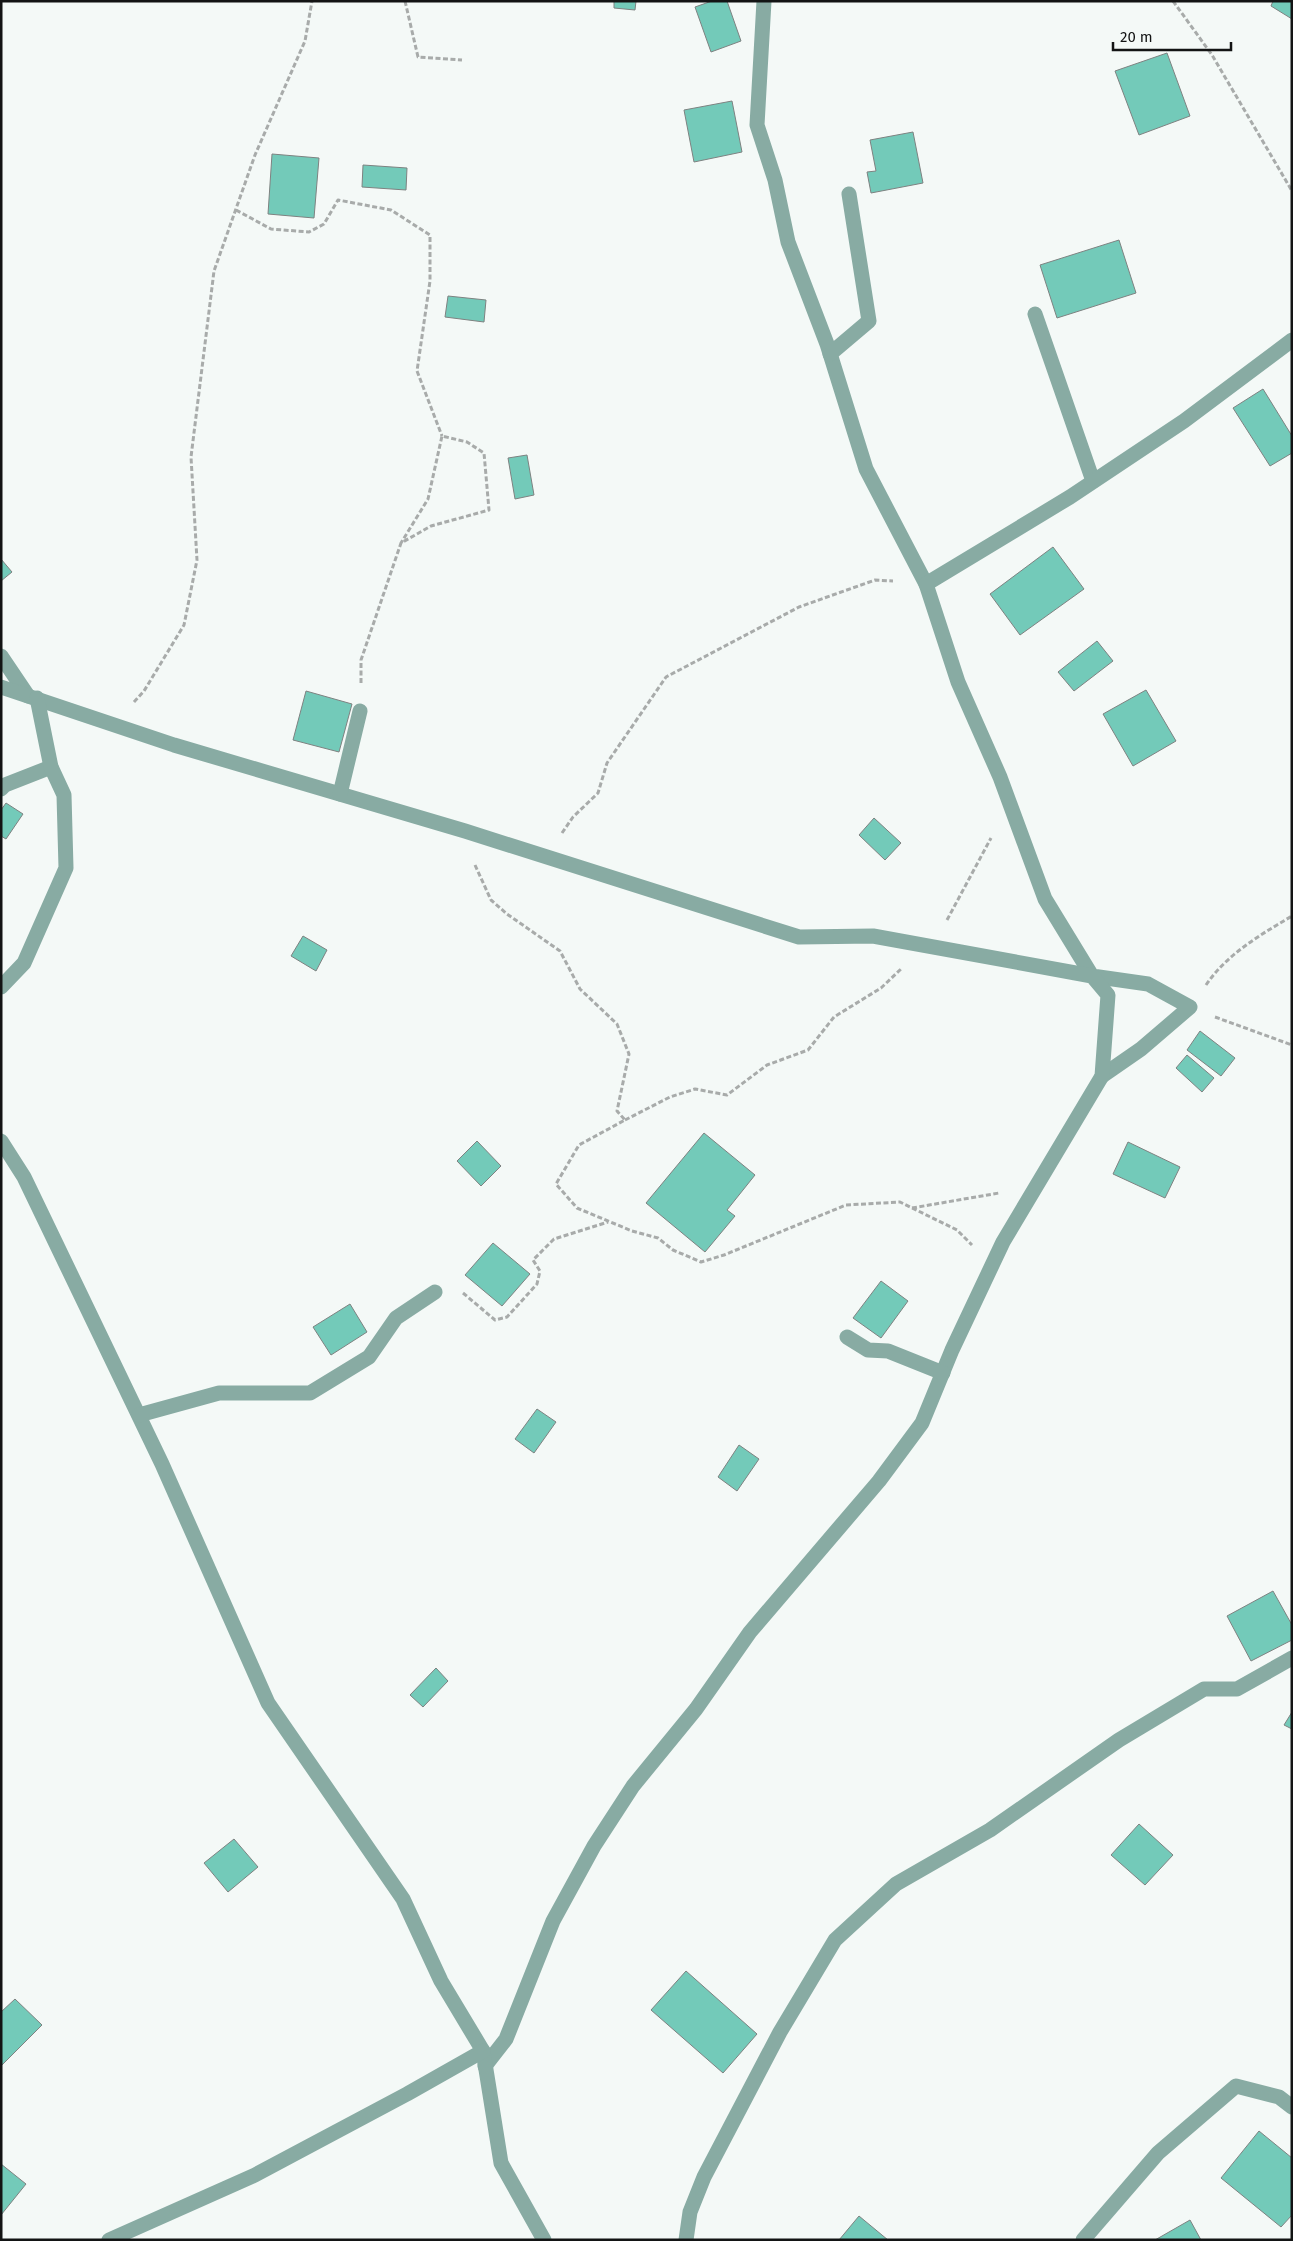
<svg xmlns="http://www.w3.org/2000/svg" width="1293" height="2241" font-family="'Fira Sans',sans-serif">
<rect width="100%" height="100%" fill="#f4f9f7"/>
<g fill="#73cab9" stroke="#7e8281">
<polygon points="614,1 636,1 635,10 614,8"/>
<polygon points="712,1 727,1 741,41 711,52 695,7"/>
<polygon points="1273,1 1292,1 1292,19 1271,6"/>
<polygon points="1167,53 1190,116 1139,135 1115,71"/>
<polygon points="732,101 742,152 694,162 684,110"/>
<polygon points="913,132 923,183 871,193 867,172 876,171 870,140"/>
<polygon points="272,154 319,158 314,218 268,214"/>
<polygon points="363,165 407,168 406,190 362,187"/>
<polygon points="1119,240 1136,293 1057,318 1040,265"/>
<polygon points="448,296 486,300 484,322 445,317"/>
<polygon points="1263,389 1292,436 1292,453 1270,466 1233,408"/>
<polygon points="527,455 534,495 515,499 508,458"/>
<polygon points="1053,547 1084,589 1020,635 990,594"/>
<polygon points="1,559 12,572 1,581"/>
<polygon points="1097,641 1113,661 1074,691 1058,672"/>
<polygon points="1146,690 1176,741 1133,766 1103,714"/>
<polygon points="306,691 352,704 339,752 293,740"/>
<polygon points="6,803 23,814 6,839 1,836 1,810"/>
<polygon points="874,818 901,843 885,860 859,835"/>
<polygon points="303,936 327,950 316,971 291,956"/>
<polygon points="1200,1031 1235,1058 1221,1076 1187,1050"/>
<polygon points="1187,1055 1214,1078 1202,1092 1176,1068"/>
<polygon points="704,1133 755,1175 727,1210 735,1216 705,1252 646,1203"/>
<polygon points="477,1141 501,1166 481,1186 457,1161"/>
<polygon points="1128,1142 1180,1167 1165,1198 1113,1174"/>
<polygon points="493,1243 530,1274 502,1306 465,1275"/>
<polygon points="881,1281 908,1301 881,1338 853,1318"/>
<polygon points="350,1304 367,1332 331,1355 313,1327"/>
<polygon points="537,1409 556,1422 534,1453 515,1439"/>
<polygon points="739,1445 759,1459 737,1491 718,1477"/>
<polygon points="1273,1591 1292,1625 1292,1640 1251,1661 1227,1616"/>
<polygon points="436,1668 448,1681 423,1707 410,1695"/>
<polygon points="1292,1712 1292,1729 1284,1725"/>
<polygon points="1139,1824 1173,1855 1145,1885 1111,1855"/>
<polygon points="234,1839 258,1867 228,1892 204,1863"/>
<polygon points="686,1971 757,2034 723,2073 651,2010"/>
<polygon points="15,1999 42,2025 1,2066 1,2012"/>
<polygon points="1259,2131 1292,2158 1292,2215 1281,2227 1221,2178"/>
<polygon points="1,2164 26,2184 1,2215"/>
<polygon points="859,2216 888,2240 839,2240"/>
<polygon points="1190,2220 1201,2240 1155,2240"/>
</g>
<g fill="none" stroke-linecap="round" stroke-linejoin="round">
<g stroke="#a8abaa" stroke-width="3" stroke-dasharray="5 2.5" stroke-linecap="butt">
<polyline points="405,1 418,57 462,60"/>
<polyline points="1173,1 1212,55 1292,191"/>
<polyline points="236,210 271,229 309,232 324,224 338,200 391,210 430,235 430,281 417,371 442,436"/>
<polyline points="361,683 361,660 401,543 431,526 489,510 484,453 467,442 442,436 428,499 401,543"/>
<polyline points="134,702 144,691 184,625 197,560 191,457 214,271 255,155 305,41 312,1"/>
<polyline points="562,833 573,817 598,793 607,763 666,677 799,607 875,580 893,581"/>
<polyline points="475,865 491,900 507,914 560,951 580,989 617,1024 629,1054 617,1111 625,1120 579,1145 556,1184 577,1208 632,1231 658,1238 673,1250 701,1262 724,1255 846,1205 900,1202 957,1230 972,1245"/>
<polyline points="947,920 991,838"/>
<path d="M1206,985C1227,954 1260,935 1292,916"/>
<polyline points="1215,1017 1292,1045"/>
<polyline points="625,1120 670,1097 695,1089 727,1095 767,1065 808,1050 834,1017 881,988 901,969"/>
<polyline points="912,1208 999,1193"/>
<polyline points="463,1293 495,1320 507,1317 537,1284 540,1271 533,1260 554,1239 608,1222"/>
</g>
<g stroke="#88aba3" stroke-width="15">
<polyline points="764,1 757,125 775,180 788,242 827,344 866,469 926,584 958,682 1000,777 1045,899 1092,976 1148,984 1190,1007 1141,1049 1102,1076"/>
<polyline points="1035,314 1093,481"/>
<polyline points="830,354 869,321 849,194"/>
<polyline points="926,584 1070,497 1184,421 1292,340"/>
<polyline points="1,656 28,696"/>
<polyline points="1,687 174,745 465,831 799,937 873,936 1092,976 1108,995 1102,1076 1003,1242 952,1350 922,1423 879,1481 750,1632 696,1709 633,1786 594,1846 553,1921 506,2039 485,2066"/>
<polyline points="1,789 5,785 51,767"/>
<polyline points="340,794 360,711"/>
<polyline points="1,987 24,963 66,868 64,795 51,767 37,698"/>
<polyline points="1,1141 24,1177 162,1464 268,1703 403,1899 441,1981 483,2051 501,2163 544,2240"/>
<polyline points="847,1337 868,1350 888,1351 943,1373"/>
<polyline points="139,1415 219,1393 310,1393 369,1357 396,1318 435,1292"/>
<polyline points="109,2240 255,2175 407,2094 483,2051"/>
<polyline points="686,2240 690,2212 704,2177 780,2032 835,1940 896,1884 990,1830 1119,1740 1204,1689 1237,1689 1292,1658"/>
<polyline points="1083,2240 1158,2153 1236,2086 1279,2097 1292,2107"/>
</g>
</g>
<rect width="1293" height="2241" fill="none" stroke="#131414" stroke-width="5"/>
<path d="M1113 42v8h118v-8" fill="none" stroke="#131414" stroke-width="2.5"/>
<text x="1120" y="42" font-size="15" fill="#131414" stroke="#f4f9f7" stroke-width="4" paint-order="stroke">20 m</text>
</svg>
